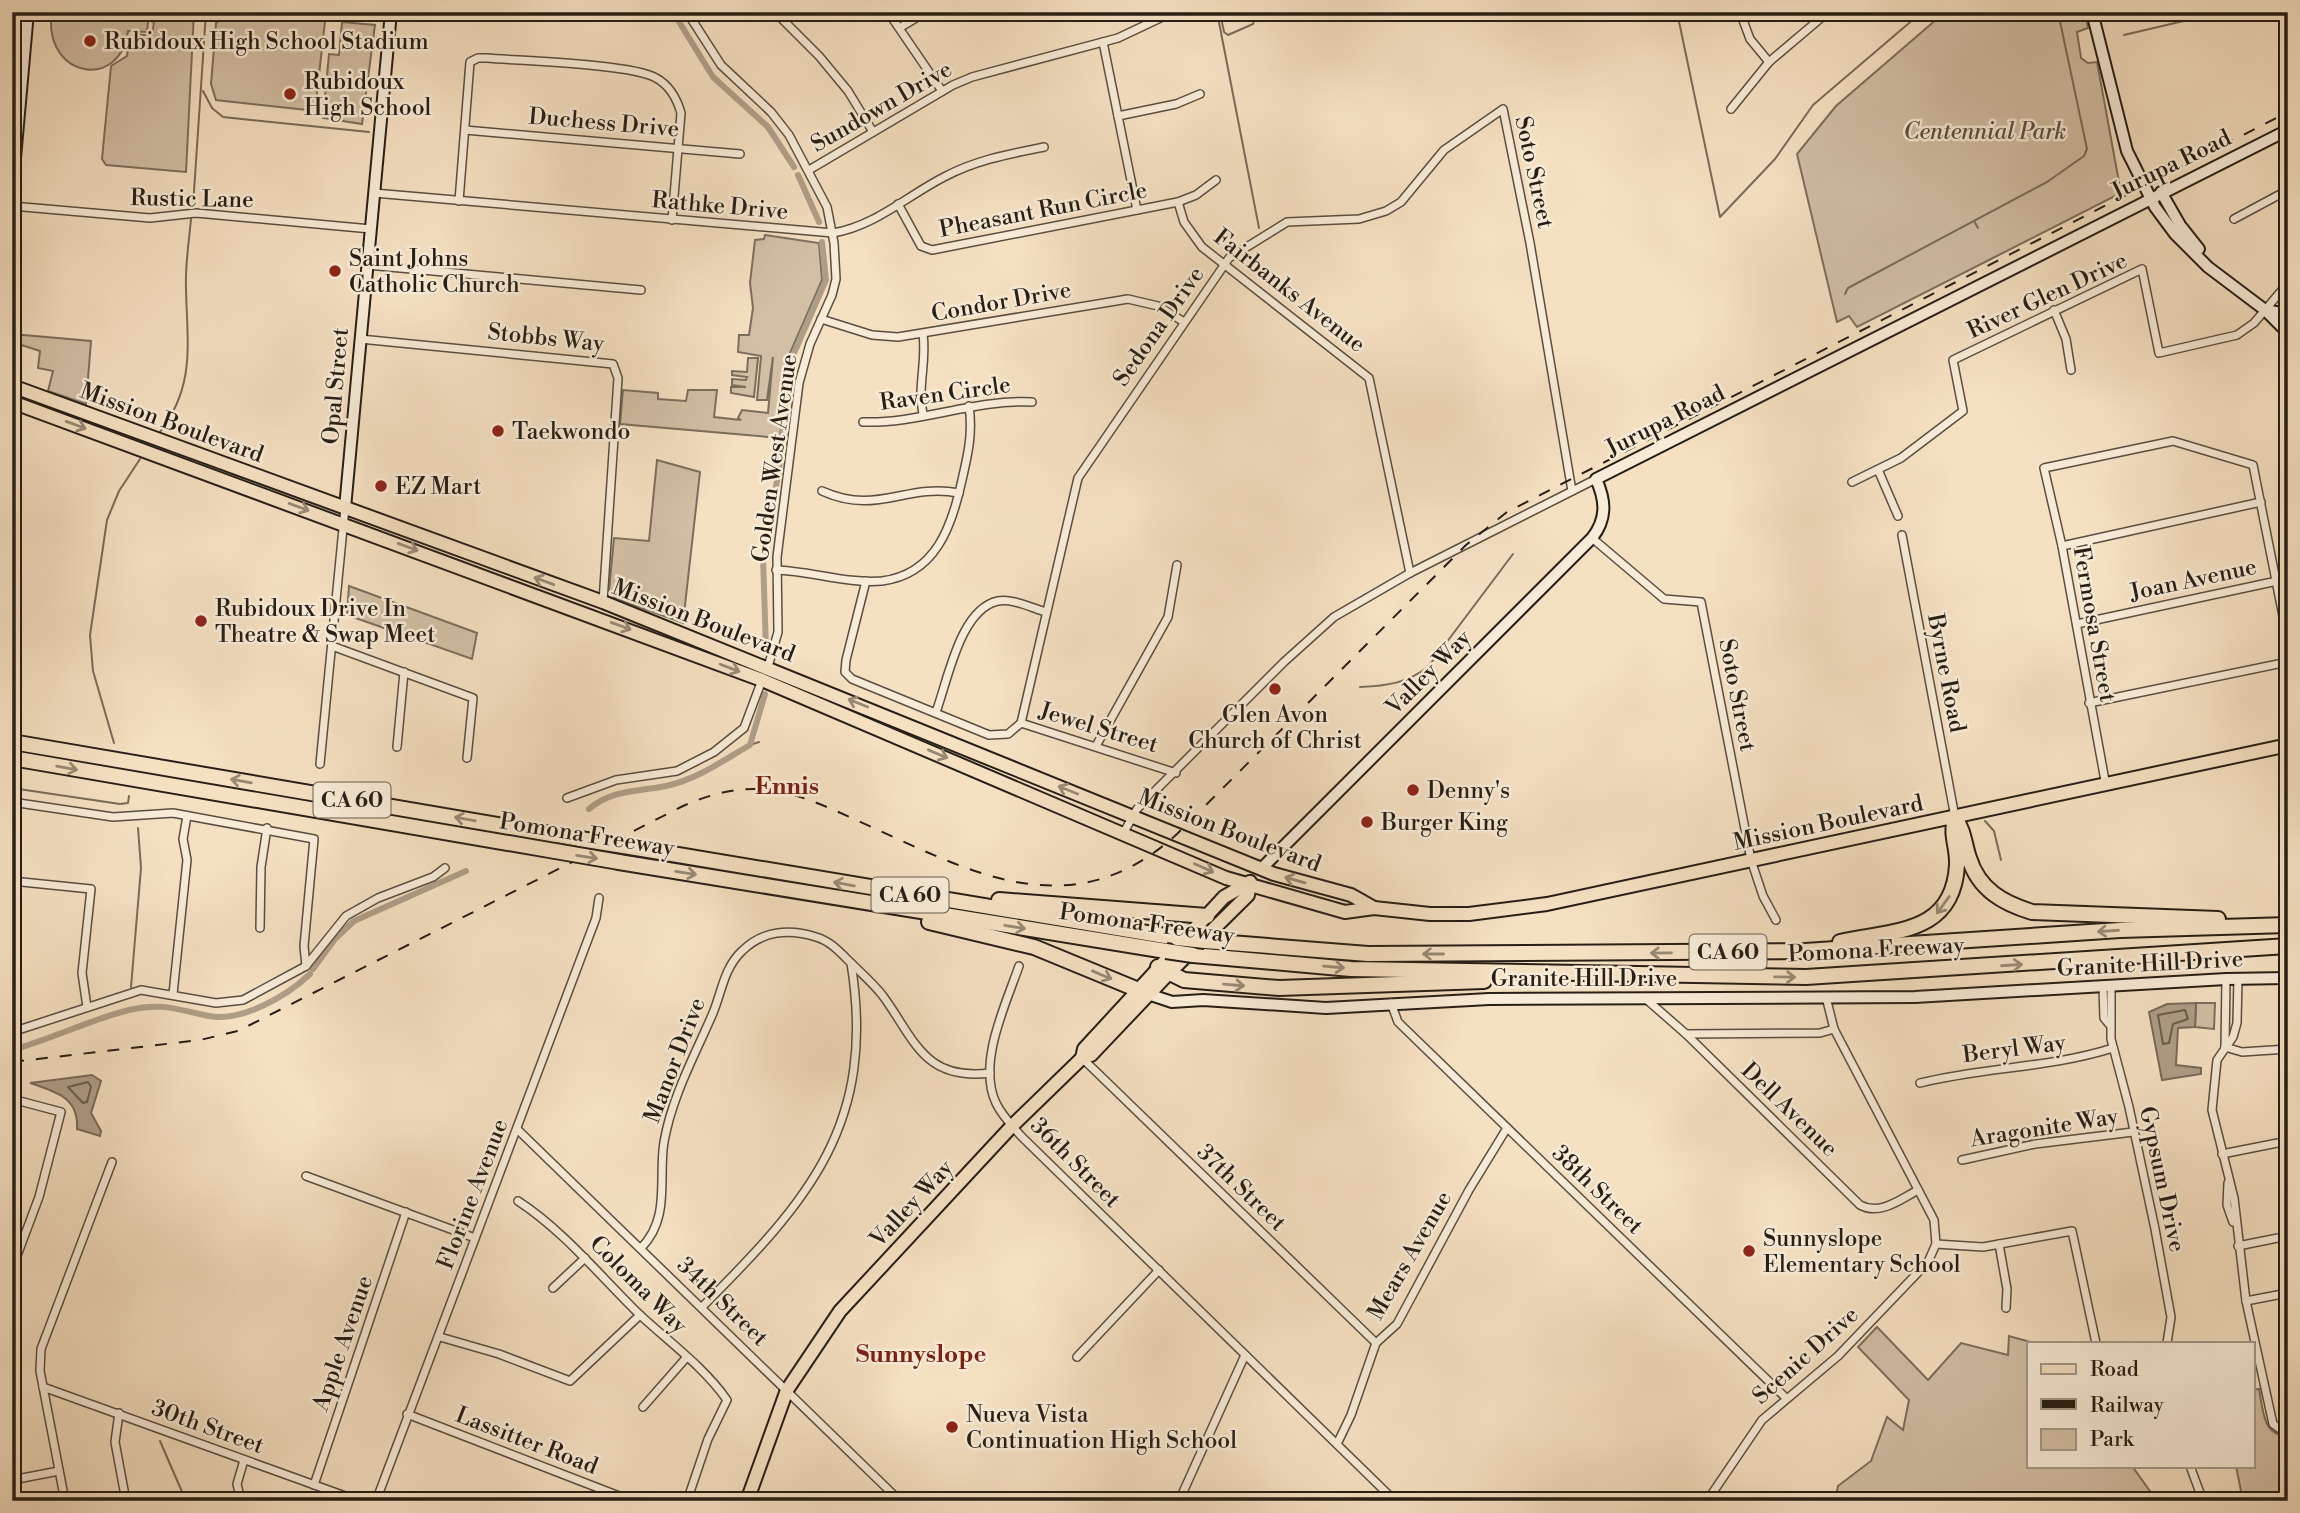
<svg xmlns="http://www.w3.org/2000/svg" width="2300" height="1513" font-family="'Libre Bodoni',serif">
<rect width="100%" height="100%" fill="#f5e0c2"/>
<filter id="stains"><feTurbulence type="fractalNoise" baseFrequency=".00286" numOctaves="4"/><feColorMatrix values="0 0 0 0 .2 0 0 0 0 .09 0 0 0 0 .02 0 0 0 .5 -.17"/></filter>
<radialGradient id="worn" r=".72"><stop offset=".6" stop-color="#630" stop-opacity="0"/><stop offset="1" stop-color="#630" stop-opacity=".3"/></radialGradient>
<g fill="#d2bfa5" stroke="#7c6e5d" stroke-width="2">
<path d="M39,12H149L147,32L128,31C120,90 48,78 51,19L39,17Z"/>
<polygon points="151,12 194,12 186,172 106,165 102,159 111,66 127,56 129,40 136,34 152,36 154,22 150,21"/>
<polygon points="231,12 326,12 316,102 307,110 216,100 211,84 216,23"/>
<polygon points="1945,12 2085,12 2088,28 2077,32 2081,58 2088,63 2097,62 2121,193 1857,327 1849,316 1837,322 1797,154 1836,106"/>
<polygon points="342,22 375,25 362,124 323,118 329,54 339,55"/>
<polygon points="765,235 819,243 822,280 787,360 780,438 620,424 623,390 658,393 658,399 686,401 688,390 717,390 714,417 741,420 738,418 742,410 768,413 773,357 767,400 757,400 761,356 738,352 739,335 749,335 753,308 750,283 755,240 764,239"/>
<polygon points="12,334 91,341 86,404 48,391 53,371 38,368 40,351 12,342"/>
<polygon points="748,358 758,358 754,397 731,393 731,387 746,387 732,385 732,379 746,380 747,377 732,375 732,371 747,372"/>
<polygon points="657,460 700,472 683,623 616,599 609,591 614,538 649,541"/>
<polygon points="349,586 477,633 472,659 347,615"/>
<polygon points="2196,1003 2215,1003 2214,1029 2195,1027"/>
<polygon points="1877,1327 1928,1380 1961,1343 2008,1355 2009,1336 2034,1343 2029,1343 2029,1466 2132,1466 2157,1501 1835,1501 1838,1486 1871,1461 1887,1417 1903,1430 1909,1400 1858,1347"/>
<path d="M2259,1389C2263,1408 2262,1436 2288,1436V1501H2243L2236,1466H2253V1390Z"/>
</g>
<g fill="#af9e87" stroke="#796b59" stroke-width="2">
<polygon points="2196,1003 2195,1027 2178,1028 2176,1065 2201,1068 2201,1074 2162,1080 2149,1012 2167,1004"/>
<path d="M92,1075L101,1081L91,1113L101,1131L100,1136L77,1129C79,1097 56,1092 30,1083Z"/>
</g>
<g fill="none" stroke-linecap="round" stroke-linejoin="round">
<g stroke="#6b5e4e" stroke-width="2">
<polygon points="2185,1010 2188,1019 2173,1024 2169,1043 2163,1044 2158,1015"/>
<polygon points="88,1082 91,1087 87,1102 83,1103 68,1087"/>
</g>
<g stroke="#796b59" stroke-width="2">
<polyline points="1217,12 1259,228"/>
<polyline points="1220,12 1224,32 1228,35 1253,24 1257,12"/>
<polyline points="1677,12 1720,217 1775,159 1813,105 1922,12"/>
<polyline points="2124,35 2222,12"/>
<polyline points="203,91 212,108 223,117 369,132"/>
<polyline points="193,206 206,12"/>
<polyline points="1974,221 1978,228"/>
<polyline points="1845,294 1848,288 2047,182 2084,156 2087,149 2058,12"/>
<path d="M160,432C196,385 187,343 186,288C185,265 189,242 191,219"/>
<path d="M1360,687C1387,686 1407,683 1428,667L1513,554"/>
<polyline points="114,743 93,671 90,635 107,520 119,491 140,459"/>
<polyline points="750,745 759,742"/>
<polyline points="12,788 120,804 128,803 129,796"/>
<polyline points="1985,821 1994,831 2001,860"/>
<polyline points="131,987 141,868 138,828"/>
<polyline points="160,1441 186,1501"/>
</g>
<g stroke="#af9e87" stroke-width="6">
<polyline points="673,12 713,77 768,127 794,167"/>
<polyline points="798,175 819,222"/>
<polyline points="766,648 763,558 779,470 787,379 791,360 826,280 822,242"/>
<path d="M589,809C613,789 637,792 666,786C696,780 724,760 750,745L765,694"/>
<polyline points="313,969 335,939 354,921 466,871"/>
<path d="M12,1050C52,1039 89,1020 129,1010C163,1002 178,1010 209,1016C242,1022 287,996 310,974"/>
</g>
<defs>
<g id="street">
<polyline points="687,12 721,65 771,112 789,135 827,207 834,243 836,279 832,295 810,344 799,383 777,557 778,632 768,667"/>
<polyline points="775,12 819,56 848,91 873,132"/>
<polyline points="888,12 942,91"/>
<polyline points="1740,12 1750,39 1769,62"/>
<polyline points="901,27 926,12"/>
<polyline points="1103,42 1137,210"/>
<polyline points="1731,109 1769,62 1828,12"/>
<polyline points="1118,116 1176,104 1200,94"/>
<polyline points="465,130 740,154"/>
<polyline points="809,170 953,85 972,77 1118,38 1173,12"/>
<path d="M374,193L833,233C875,226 907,196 944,177C976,160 1009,154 1044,147"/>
<path d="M459,201L470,62L478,58H487C521,61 633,64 656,78C669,85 677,99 681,113L672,220"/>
<polyline points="1178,202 1184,222 1202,247 1369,378 1410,573"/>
<polyline points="898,204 921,246 932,250 1178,202 1196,195 1216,180"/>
<polyline points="12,206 150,218 196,213 371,229"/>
<polyline points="2234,219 2288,190"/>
<polyline points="367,265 641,290"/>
<polyline points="2054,310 2066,339 2071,370"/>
<polyline points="821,319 872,335 898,337 1128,299 1158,306 1184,322"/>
<path d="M923,334C927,361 917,387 923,414"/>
<polyline points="360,339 613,364 618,378 603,602"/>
<path d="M863,422C919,424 975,399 1032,402"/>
<polyline points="1879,472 1898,516"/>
<polyline points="1852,482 1901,458 1963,411 1953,360 2142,269 2159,353 2237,335 2254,323 2288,283"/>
<path d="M822,491C878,516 904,483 959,493"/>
<polyline points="1902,535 1955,817"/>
<polyline points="1592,538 1664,599 1701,602 1751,860 1763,896 1776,920"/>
<polyline points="2062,546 2261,502"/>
<path d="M776,570C810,571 848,584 882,581C936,574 952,526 962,480C968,454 973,433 969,406"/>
<polyline points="866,581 846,660 845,672 852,679 989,735 1008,734 1021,723 1176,773"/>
<polyline points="2077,624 2277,581"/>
<polyline points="332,646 473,698 467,758"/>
<polyline points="2089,703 2288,662"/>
<path d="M936,712C948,680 960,609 998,601C1012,598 1032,608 1046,612"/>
<polyline points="1021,723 1078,478 1229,258 1287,222 1359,219 1386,211 1401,202 1444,150 1503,109 1530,243 1572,491"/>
<polyline points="1096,746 1168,617 1177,565"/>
<polyline points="397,747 404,672"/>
<polyline points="320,764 345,508"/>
<polyline points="2106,786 2062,546 2044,468 2173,441 2253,465 2288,641"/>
<polyline points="567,798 616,780 677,771 714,752 744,728 762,680"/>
<polyline points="12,802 113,817 173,813 314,839 304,946 306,966"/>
<polyline points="1124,832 1137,809 1284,662 1334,617 1410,573 1596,479"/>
<polyline points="12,881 91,889 82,973 87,1007"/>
<polyline points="260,928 261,867 267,828"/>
<path d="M1019,966C1006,1004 977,1063 996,1103C1002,1116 1013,1127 1023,1138L1395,1501"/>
<polyline points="2238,978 2237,1023 2233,1037 2217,1060 2212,1110 2234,1198 2246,1301 2273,1424 2280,1429 2288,1428"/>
<polyline points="2111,985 2111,1039 2129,1107 2155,1229 2171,1317 2167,1343"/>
<polyline points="2103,986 2104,1018 2109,1024"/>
<polyline points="173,994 187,860 183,839 187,816"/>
<path d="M1646,999L1686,1034L1860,1205C1880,1216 1901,1199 1918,1190"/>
<polyline points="1391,1003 1398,1022 1786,1398"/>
<polyline points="12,1032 141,990 216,1003 243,1000 306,966 346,916 378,898 433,877 445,868"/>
<polyline points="1686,1034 1820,1033 1834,1029"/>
<polyline points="2225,1047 2226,979"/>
<polyline points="2225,1047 2242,1052 2288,1049"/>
<polyline points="1082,1058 1376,1343"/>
<path d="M1920,1083C1984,1067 2050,1068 2113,1048"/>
<polyline points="12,1099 61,1112 39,1197 12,1269"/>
<polyline points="517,1129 900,1501"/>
<polyline points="2222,1154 2288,1141"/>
<polyline points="1962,1160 2035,1144 2133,1132"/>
<polyline points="306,1176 475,1238"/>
<polyline points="2228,1183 2227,1205 2233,1222"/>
<path d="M518,1201C564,1231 600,1276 639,1314C669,1342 704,1367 727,1400L708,1439L687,1501"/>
<polyline points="1936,1244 1983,1247 2072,1231 2096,1343"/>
<polyline points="1999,1244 2007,1289 2006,1308"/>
<polyline points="2238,1246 2288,1236"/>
<path d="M641,1248C671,1218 658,1178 664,1142C672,1096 695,1055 713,1013C722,991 724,968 742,951C762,931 789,928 816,937C830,941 839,951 849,961C861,973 873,983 883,996C915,1040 924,1081 990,1073"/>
<polyline points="553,1288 585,1258"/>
<polyline points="2246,1301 2288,1293"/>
<path d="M702,1307C809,1200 877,1124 851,963"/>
<polyline points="440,1337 499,1354 570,1381 640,1315"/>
<polyline points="1077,1357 1159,1270"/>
<polyline points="43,1387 359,1501"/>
<polyline points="643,1407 686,1358"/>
<polyline points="119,1413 115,1442 126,1501"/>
<polyline points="407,1414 632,1501"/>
<polyline points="1337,1444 1351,1415 1376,1343 1397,1324 1469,1190 1507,1128"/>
<polyline points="2190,1466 2203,1501"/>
<polyline points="12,1480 59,1471"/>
<polyline points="314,1485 406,1212"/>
<polyline points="65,1501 40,1371 41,1349 112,1162"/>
<polyline points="241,1501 237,1484 244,1460"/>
<polyline points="376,1501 596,918 599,898"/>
<polyline points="807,1501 824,1501"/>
<polyline points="1179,1501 1245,1355"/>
<polyline points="1707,1501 1762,1420 1838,1356 1928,1262 1936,1244 1934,1220 1834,1029 1826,997"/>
</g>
<g id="secondary">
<polyline points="2092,12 2127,151 2155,207 2175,234 2208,267 2265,310 2288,333"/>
<polyline points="12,192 28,12"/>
<polyline points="2161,192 2180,225 2199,249"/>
<polyline points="2265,310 2276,312 2288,320"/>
<polyline points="345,508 391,12"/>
<path d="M1262,868L1592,538C1607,519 1606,501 1596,479L2288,130"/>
<polyline points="1142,992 1172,1002 1203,1000 1326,1008 1489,999 1915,997 2226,979 2288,978"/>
</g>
<g id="primary">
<polyline points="12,386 603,602 1274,874 1351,895 1374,908"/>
<polyline points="12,402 762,680 1226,878 1345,912 1374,908 1430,914 1469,914 1547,904 2288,745"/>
<polyline points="1082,1058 1084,1049 1224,897 1250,882"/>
<polyline points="747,1501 787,1390 840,1311 1012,1126 1082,1058 1091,1055 1168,974 1248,895 1250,882"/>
</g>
<g id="highway">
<polyline points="12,742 580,839"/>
<polyline points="12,758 555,851"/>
<path d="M1955,818C1964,831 1964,843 1969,858C1979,890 2003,903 2032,912L2218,919"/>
<polyline points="642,849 1177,938"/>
<polyline points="619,862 1166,951"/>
<polyline points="999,900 1207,916"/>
<polyline points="929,922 1034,947 1136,989"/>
<polyline points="1205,941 1368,954 1805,951 2120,930 2288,925"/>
<path d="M1840,942C1891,930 1953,936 1957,865C1958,848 1950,835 1955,818"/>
<polyline points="1193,955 1351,969 1806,977 2288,946"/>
<polyline points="1158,967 1184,980 1279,988 1484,981"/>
</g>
</defs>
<use href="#street" stroke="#5a4e40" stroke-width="10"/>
<use href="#secondary" stroke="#271e15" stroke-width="14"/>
<use href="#primary" stroke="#271e15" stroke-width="16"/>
<use href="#highway" stroke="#271e15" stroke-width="18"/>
<use href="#street" stroke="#f8ebd7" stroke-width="7"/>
<use href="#secondary" stroke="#f8ebd7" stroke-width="10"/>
<use href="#primary" stroke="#f5e0c2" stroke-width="12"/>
<use href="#highway" stroke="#f5e0c2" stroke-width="14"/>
<path stroke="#271e15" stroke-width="2" stroke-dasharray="12 12" stroke-linecap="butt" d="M12,1062L200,1040L238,1031L683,806C706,796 729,789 755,789C792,790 823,805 856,820C966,869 1069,932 1177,834L1466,545L1507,512L2288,112"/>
<defs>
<g id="highway-bridge">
<polyline points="580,839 642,849"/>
<polyline points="555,851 619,862"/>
<polyline points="1177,938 1205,941"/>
<polyline points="1166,951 1193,955"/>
</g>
</defs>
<use href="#highway-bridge" stroke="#271e15" stroke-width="18" stroke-linecap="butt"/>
<use href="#highway-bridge" stroke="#f5e0c2" stroke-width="14"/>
</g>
<defs><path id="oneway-shaft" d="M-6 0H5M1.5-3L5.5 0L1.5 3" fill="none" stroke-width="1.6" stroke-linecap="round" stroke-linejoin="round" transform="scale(1.75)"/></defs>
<g stroke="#988974">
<use href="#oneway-shaft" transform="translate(76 425) rotate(20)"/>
<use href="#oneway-shaft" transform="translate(299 507) rotate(20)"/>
<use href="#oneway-shaft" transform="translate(408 547) rotate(20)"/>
<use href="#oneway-shaft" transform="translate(544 581) rotate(-160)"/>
<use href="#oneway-shaft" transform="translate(621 626) rotate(20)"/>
<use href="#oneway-shaft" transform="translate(730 668) rotate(21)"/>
<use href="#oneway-shaft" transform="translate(858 703) rotate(-158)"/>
<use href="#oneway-shaft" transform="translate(938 754) rotate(23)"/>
<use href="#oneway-shaft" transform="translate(67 768) rotate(10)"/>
<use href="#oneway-shaft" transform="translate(241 781) rotate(-170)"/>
<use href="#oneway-shaft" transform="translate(1068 790) rotate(-158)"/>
<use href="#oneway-shaft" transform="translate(465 819) rotate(-170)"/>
<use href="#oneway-shaft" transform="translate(587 857) rotate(9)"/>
<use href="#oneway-shaft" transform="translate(1204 868) rotate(24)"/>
<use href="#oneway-shaft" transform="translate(686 873) rotate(9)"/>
<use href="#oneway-shaft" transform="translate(1295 880) rotate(-164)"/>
<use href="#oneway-shaft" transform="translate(844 884) rotate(-170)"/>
<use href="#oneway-shaft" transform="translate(1943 905) rotate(126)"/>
<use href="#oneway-shaft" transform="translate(1015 927) rotate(9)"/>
<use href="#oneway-shaft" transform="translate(2108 931) rotate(176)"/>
<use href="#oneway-shaft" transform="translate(1661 953) rotate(179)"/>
<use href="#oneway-shaft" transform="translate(1433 954) rotate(180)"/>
<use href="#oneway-shaft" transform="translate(2012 965) rotate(-4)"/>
<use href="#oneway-shaft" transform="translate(1334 967) rotate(5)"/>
<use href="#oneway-shaft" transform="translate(1102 975) rotate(23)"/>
<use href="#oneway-shaft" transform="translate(1785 977) rotate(1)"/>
<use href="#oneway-shaft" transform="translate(1234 985) rotate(5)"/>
</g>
<g fill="#8f2418" stroke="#f8ebd7" stroke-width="2.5">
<circle cx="90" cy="41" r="7"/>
<circle cx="290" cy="94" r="7"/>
<circle cx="335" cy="271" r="7"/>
<circle cx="498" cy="431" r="7"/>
<circle cx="381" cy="486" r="7"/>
<circle cx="201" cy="621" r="7"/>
<circle cx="1275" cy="689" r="7"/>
<circle cx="1413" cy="790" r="7"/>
<circle cx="1367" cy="822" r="7"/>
<circle cx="1749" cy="1251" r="7"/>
<circle cx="952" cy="1427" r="7"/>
</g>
<g text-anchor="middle" stroke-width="5" stroke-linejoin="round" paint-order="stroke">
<g fill="#f8ebd7" stroke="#665c4f" stroke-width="2">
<rect x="313.5" y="782.5" width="77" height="35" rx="5"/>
<rect x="871.5" y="877.5" width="77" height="35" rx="5"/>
<rect x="1689.5" y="934.5" width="77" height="35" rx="5"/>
</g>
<g font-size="21" font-weight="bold" fill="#271e15">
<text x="352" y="807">CA 60</text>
<text x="910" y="902">CA 60</text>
<text x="1728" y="959">CA 60</text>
</g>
<g font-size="23" fill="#271e15" stroke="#f8ebd7" text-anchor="start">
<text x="104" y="49">Rubidoux High School Stadium</text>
<text x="304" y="89">Rubidoux<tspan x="304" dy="26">High School</tspan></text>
<text x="349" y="266">Saint Johns<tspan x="349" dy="26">Catholic Church</tspan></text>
<text x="512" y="439">Taekwondo</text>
<text x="395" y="494">EZ Mart</text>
<text x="215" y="616">Rubidoux Drive In<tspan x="215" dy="26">Theatre &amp; Swap Meet</tspan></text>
<text x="1275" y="722" text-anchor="middle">Glen Avon<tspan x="1275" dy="26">Church of Christ</tspan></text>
<text x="1427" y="798">Denny's</text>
<text x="1381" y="830">Burger King</text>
<text x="1763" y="1246">Sunnyslope<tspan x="1763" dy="26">Elementary School</tspan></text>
<text x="966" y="1422">Nueva Vista<tspan x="966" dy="26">Continuation High School</tspan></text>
</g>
<g font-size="23" fill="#271e15" stroke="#f8ebd7">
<text transform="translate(881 106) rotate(-30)" y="8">Sundown Drive</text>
<text transform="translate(604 122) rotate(5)" y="8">Duchess Drive</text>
<text transform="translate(2171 164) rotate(-26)" y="8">Jurupa Road</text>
<text transform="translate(1535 172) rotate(78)" y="8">Soto Street</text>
<text transform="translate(192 198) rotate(1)" y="8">Rustic Lane</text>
<text transform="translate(720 205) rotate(5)" y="8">Rathke Drive</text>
<text transform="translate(1043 209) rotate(-11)" y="8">Pheasant Run Circle</text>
<text transform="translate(1290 290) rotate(38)" y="8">Fairbanks Avenue</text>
<text transform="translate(2047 295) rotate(-25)" y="8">River Glen Drive</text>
<text transform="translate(1001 301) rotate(-10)" y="8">Condor Drive</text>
<text transform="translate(1158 326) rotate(-55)" y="8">Sedona Drive</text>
<text transform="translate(546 337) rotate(6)" y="8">Stobbs Way</text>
<text transform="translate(335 386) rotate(-85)" y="8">Opal Street</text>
<text transform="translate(945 393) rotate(-8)" y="8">Raven Circle</text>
<text transform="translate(1665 420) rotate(-27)" y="8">Jurupa Road</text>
<text transform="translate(172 422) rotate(20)" y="8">Mission Boulevard</text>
<text transform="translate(774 458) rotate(-82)" y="8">Golden West Avenue</text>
<text transform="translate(2193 579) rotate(-12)" y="8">Joan Avenue</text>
<text transform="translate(704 620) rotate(21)" y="8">Mission Boulevard</text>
<text transform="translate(2095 624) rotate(80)" y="8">Fermosa Street</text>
<text transform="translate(1428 672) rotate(-45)" y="8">Valley Way</text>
<text transform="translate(1947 673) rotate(79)" y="8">Byrne Road</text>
<text transform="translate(1738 695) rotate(79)" y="8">Soto Street</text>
<text transform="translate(1099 727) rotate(17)" y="8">Jewel Street</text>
<text transform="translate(1828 822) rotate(-12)" y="8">Mission Boulevard</text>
<text transform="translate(1230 830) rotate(21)" y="8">Mission Boulevard</text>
<text transform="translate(587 834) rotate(9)" y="8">Pomona Freeway</text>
<text transform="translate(1147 923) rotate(8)" y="8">Pomona Freeway</text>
<text transform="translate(1876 949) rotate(-3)" y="8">Pomona Freeway</text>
<text transform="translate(2150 963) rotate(-3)" y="8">Granite Hill Drive</text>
<text x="1584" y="986">Granite Hill Drive</text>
<text transform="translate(2014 1048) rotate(-7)" y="8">Beryl Way</text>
<text transform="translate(674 1060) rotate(-69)" y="8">Manor Drive</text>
<text transform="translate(1790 1109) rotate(44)" y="8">Dell Avenue</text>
<text transform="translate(2044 1127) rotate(-9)" y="8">Aragonite Way</text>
<text transform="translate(1076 1162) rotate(45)" y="8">36th Street</text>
<text transform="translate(2163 1179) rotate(78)" y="8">Gypsum Drive</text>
<text transform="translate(1242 1187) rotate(44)" y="8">37th Street</text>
<text transform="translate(1598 1189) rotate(44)" y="8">38th Street</text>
<text transform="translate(472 1194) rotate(-69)" y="8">Florine Avenue</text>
<text transform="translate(911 1203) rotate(-47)" y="8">Valley Way</text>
<text transform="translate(1409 1255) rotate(-60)" y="8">Mears Avenue</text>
<text transform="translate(639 1284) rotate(45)" y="8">Coloma Way</text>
<text transform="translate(723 1301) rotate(44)" y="8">34th Street</text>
<text transform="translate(342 1343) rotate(-71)" y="8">Apple Avenue</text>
<text transform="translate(1805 1355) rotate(-42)" y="8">Scenic Drive</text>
<text transform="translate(208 1426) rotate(20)" y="8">30th Street</text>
<text transform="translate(527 1440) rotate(21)" y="8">Lassitter Road</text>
</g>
<g font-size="23" font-style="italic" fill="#5a4e40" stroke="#f8ebd7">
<text x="1985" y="139">Centennial Park</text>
</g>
<g font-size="24" font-weight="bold" fill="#7a1f14" stroke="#f8ebd7">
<text x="787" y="794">Ennis</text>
<text x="921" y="1362">Sunnyslope</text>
</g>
</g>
<rect width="2300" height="1513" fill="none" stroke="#f5e0c2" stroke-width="42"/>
<rect x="14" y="14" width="2272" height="1485" fill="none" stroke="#271e15" stroke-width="3.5"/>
<rect x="21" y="21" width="2258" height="1471" fill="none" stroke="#271e15" stroke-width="2"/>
<rect x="2027" y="1342" width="228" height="126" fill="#f8ebd7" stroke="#a49989" stroke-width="2"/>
<rect x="2041" y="1364" width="35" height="10" fill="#f5e0c2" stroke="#a49989" stroke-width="2"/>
<text x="2090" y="1376" font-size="21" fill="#271e15">Road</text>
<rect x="2041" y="1399" width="35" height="10" fill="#271e15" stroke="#a49989" stroke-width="2"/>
<text x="2090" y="1412" font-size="21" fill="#271e15">Railway</text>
<rect x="2041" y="1429" width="35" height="21" fill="#d2bfa5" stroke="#a49989" stroke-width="2"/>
<text x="2090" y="1446" font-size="21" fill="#271e15">Park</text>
<rect width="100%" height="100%" filter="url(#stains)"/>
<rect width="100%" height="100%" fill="url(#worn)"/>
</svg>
